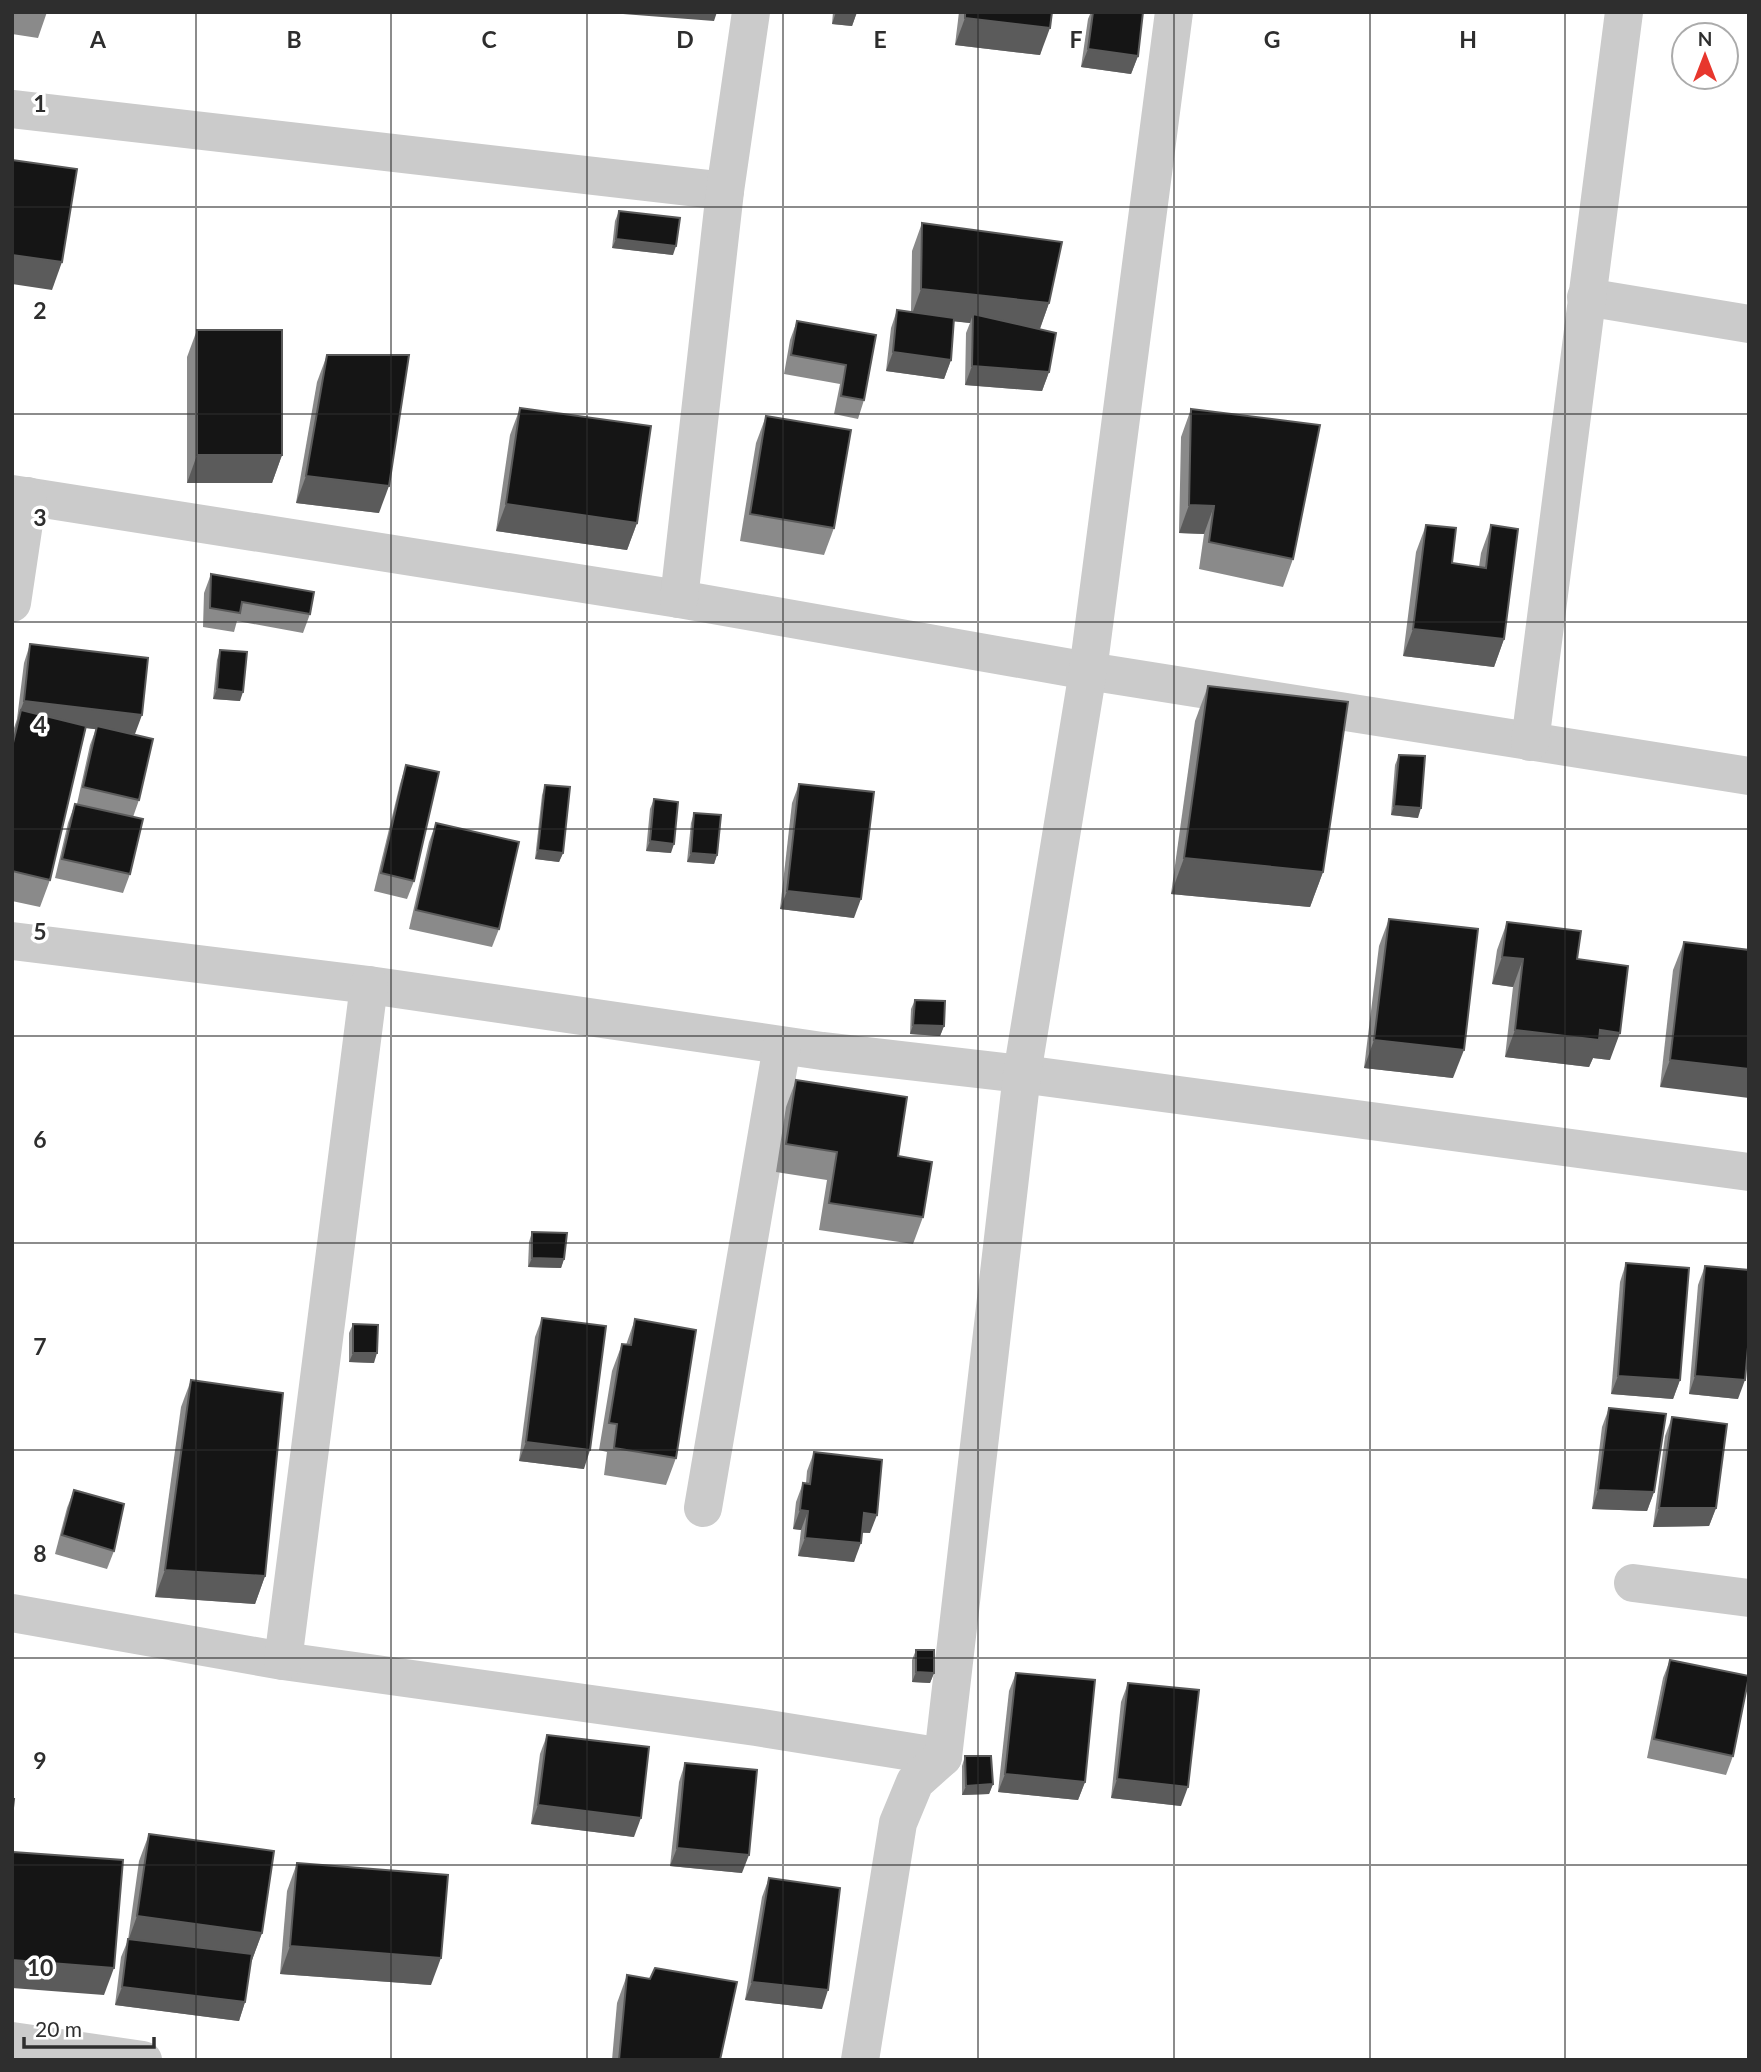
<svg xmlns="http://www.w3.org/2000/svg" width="1761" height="2072" font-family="Lato,sans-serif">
<rect width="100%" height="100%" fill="#fff"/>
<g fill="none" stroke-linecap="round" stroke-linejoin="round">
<g stroke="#cbcbcb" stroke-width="38">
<polyline points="12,109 725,191"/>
<polyline points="1586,297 1749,324"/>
<polyline points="12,494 679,599 1088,671 1749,776"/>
<polyline points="679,599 725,191 751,12"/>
<polyline points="12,603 28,496"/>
<polyline points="1530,742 1624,12"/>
<polyline points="12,941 369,985 822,1051 1022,1074 1749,1172"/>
<polyline points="703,1508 782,1046"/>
<polyline points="1633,1583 1749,1598"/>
<polyline points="12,1613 283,1661 756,1727 943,1757"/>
<polyline points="283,1661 369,985"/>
<polyline points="12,2041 143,2060"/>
<polyline points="860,2060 898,1823 915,1782 943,1757 1022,1074 1088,671 1174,12"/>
</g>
</g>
<g fill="#8a8a8a">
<polygon points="12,12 47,12 38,38 12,34"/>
<polygon points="833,12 857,12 852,26 832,24"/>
<polygon points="959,12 1052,12 1040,55 955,45"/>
<polygon points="1091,12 1143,12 1138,56 1131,74 1081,67 1088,19"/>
<polygon points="619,211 673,255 612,248 615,221"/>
<polygon points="922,223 1049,303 1040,329 1049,372 1042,391 965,385 966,333 970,323 954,321 951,360 944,379 886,371 891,328 897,310 911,312 912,251"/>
<polygon points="797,321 876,335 864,400 858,419 834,414 840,384 784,374 790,340"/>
<polygon points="197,330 282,455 272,483 187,483 187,357"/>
<polygon points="327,355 379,513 296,503 317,382"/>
<polygon points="520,408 637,523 627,550 496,531 510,435"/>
<polygon points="1191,409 1293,559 1283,587 1199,569 1204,534 1179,533 1181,437"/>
<polygon points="766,416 834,528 824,555 740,541 756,443"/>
<polygon points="1426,525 1452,563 1479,567 1481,553 1491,525 1504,639 1494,667 1403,656 1416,552"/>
<polygon points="211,574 310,614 303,633 237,621 234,632 203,627 204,593"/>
<polygon points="30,644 135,734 122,732 139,800 133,817 130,874 123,893 55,878 68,823 75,804 77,804 90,745 96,729 86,728 50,880 40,907 12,901 12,734 17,719 24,663"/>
<polygon points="220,650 240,701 213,699 217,660"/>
<polygon points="1208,686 1323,872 1310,907 1171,894 1195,721"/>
<polygon points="1399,755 1418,818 1391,815 1395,765"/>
<polygon points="406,765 414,881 407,899 374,891 400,784"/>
<polygon points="799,784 854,918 780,909 792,803"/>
<polygon points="545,785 563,853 559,862 535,859 542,795"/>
<polygon points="654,799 671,853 646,851 650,809"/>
<polygon points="694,813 717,855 714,864 687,862 691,823"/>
<polygon points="436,823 499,929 492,947 409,929 429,842"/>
<polygon points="1389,919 1453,1078 1364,1068 1379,946"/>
<polygon points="1507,922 1577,959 1610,1060 1593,1058 1589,1067 1505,1057 1513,987 1492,984 1497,950"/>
<polygon points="1684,942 1749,950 1660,1087 1673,970"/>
<polygon points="915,1000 944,1026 940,1036 910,1034 911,1009"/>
<polygon points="796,1080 898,1156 923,1217 913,1244 819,1230 827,1180 776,1172 786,1107"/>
<polygon points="532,1232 564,1259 561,1268 528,1267 529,1242"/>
<polygon points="1626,1263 1680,1380 1673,1399 1611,1394 1620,1282"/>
<polygon points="1705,1266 1738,1399 1689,1394 1698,1285"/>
<polygon points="542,1318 584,1469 519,1461 535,1337"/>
<polygon points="635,1319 676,1458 666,1485 604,1475 607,1452 599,1450 612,1371 622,1344 626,1345"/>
<polygon points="353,1324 374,1363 349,1362 349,1333"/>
<polygon points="191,1380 265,1576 255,1604 155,1597 181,1407"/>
<polygon points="1609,1408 1654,1492 1647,1511 1592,1509 1602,1427"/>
<polygon points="1672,1417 1716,1508 1709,1526 1653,1527 1665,1436"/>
<polygon points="814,1452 870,1533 862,1533 854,1562 798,1556 801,1530 793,1529 796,1502 803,1483 806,1483 807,1471"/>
<polygon points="74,1490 114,1551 107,1569 55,1554 67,1508"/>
<polygon points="916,1650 934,1673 930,1683 912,1682 912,1660"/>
<polygon points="1670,1660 1733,1756 1726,1775 1647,1758 1663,1678"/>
<polygon points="1016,1673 1085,1782 1078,1800 998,1792 1009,1691"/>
<polygon points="1128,1683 1181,1806 1111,1798 1121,1702"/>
<polygon points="547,1735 634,1837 531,1824 540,1754"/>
<polygon points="965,1756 993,1784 989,1794 962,1795 962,1766"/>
<polygon points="685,1763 742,1873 670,1866 679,1782"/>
<polygon points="149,1834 262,1933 252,1960 251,1960 245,2002 239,2021 115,2005 121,1957 128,1940 139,1861"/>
<polygon points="297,1863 431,1985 280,1974 287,1891"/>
<polygon points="769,1878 822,2009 745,2000 762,1897"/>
<polygon points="627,1975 720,2060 612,2060 617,2003"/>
</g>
<g fill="#5b5b5b">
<polygon points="624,12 717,12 714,21 623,14"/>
<polygon points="836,12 857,12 852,26 832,24"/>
<polygon points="965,18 1050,28 1040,55 955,45"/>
<polygon points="1088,49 1138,56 1131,74 1081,67"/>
<polygon points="616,239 676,246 673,255 612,248"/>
<polygon points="12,255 62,262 52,290 12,284"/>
<polygon points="921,289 1049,303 1039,331 973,314 970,323 911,317"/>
<polygon points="893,352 951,360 944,379 886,371"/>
<polygon points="972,366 1049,372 1042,391 965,385"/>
<polygon points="197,455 282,455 272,483 187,483"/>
<polygon points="306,476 389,486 379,513 296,503"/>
<polygon points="506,504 637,523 627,550 496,531"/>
<polygon points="1189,505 1214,506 1204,534 1179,533"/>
<polygon points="1413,629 1504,639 1494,667 1403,656"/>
<polygon points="217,689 243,692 240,701 213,699"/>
<polygon points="24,701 142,715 135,734 19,720 21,710 17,719"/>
<polygon points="1394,806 1421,808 1418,818 1391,815"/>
<polygon points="650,841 674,844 671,853 646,851"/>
<polygon points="538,850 563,853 559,862 535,859"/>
<polygon points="691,853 717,855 714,864 687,862"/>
<polygon points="1184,858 1323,872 1310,907 1171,894"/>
<polygon points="787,891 861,899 854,918 780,909"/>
<polygon points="1502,957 1523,959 1513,987 1492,984"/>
<polygon points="913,1025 944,1026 940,1036 910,1034"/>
<polygon points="1515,1030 1600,1030 1620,1033 1610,1060 1593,1058 1589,1067 1505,1057"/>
<polygon points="1374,1040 1464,1050 1453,1078 1364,1068"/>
<polygon points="1670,1060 1749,1069 1749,1098 1660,1087"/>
<polygon points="532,1258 564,1259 561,1268 528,1267"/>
<polygon points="353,1353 377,1353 374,1363 349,1362"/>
<polygon points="1618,1376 1680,1380 1673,1399 1611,1394"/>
<polygon points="1695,1376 1745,1380 1738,1399 1689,1394"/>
<polygon points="526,1442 590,1450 584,1469 519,1461"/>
<polygon points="1598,1490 1654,1492 1647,1511 1592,1509"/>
<polygon points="1659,1508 1716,1508 1709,1526 1653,1527"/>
<polygon points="800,1510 808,1511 801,1530 793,1529"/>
<polygon points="864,1513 877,1515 870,1533 858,1532"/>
<polygon points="805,1538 861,1543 854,1562 798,1556"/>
<polygon points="165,1570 265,1576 255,1604 155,1597"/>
<polygon points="916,1672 934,1673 930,1683 912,1682"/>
<polygon points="1005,1774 1085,1782 1078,1800 998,1792"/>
<polygon points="1117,1779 1188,1787 1181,1806 1111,1798"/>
<polygon points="993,1784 989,1794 962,1795 966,1786"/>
<polygon points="538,1805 641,1818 634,1837 531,1824"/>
<polygon points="677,1848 749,1855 742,1873 670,1866"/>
<polygon points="137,1916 262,1933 252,1960 127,1944"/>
<polygon points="290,1946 441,1958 431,1985 280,1974"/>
<polygon points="12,1960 114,1968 104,1995 12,1988"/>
<polygon points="752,1982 828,1990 822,2009 745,2000"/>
<polygon points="122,1987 245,2002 239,2021 115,2005"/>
</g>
<g fill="#151515" stroke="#5b5b5b" stroke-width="2">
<polygon points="965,12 1052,12 1050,28 965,18"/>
<polygon points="1093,12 1143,12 1138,56 1088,49"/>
<polygon points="12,160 77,169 62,262 12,255"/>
<polygon points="619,211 680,218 676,246 616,239"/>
<polygon points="922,223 1062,242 1049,303 921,289"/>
<polygon points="897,310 954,318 951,360 893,352"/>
<polygon points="973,314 1056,333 1049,372 972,366"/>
<polygon points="797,321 876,335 864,400 841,396 846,365 791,355"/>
<rect x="197" y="330" width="85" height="125"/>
<polygon points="327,355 409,355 389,486 306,476"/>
<polygon points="520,408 651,426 637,523 506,504"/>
<polygon points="1191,409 1320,425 1293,559 1209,542 1214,506 1189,505"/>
<polygon points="766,416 851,430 834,528 750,514"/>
<polygon points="1426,525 1456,528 1452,563 1486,568 1491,525 1518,529 1504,639 1413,629"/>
<polygon points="211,574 314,592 310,614 242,602 240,613 210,608"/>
<polygon points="30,644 148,658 142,715 24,701"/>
<polygon points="220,650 247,652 243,692 217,689"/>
<polygon points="1208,686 1348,702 1323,872 1184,858"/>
<polygon points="21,710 86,726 50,880 12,871 12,747"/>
<polygon points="97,726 153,739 139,800 83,787"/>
<polygon points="1399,755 1425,756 1421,808 1394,806"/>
<polygon points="406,765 439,772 414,881 381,873"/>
<polygon points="799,784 874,792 861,899 787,891"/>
<polygon points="545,785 570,787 563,853 538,850"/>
<polygon points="654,799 678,802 674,844 650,841"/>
<polygon points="75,804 143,819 130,874 62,859"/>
<polygon points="694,813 721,815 717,855 691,853"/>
<polygon points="436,823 519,842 499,929 416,910"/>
<polygon points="1389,919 1478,929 1464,1050 1374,1040"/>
<polygon points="1507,922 1581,931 1577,959 1628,966 1620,1033 1600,1030 1599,1040 1515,1030 1523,959 1502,957"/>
<polygon points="1684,942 1749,950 1749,1069 1670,1060"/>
<polygon points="915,1000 945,1001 944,1026 913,1025"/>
<polygon points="796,1080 907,1097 898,1156 932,1162 923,1217 829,1203 837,1152 786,1144"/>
<polygon points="532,1232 567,1233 564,1259 532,1258"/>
<polygon points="1626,1263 1689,1268 1680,1380 1618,1376"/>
<polygon points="1705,1266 1749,1270 1749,1336 1745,1380 1695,1376"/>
<polygon points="542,1318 606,1326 590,1450 526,1442"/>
<polygon points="635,1319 696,1330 676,1458 614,1448 617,1424 609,1423 622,1344 631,1345"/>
<polygon points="353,1324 378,1325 377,1353 353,1353"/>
<polygon points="191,1380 283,1393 265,1576 165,1570"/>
<polygon points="1609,1408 1666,1414 1654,1492 1598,1490"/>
<polygon points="1672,1417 1727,1424 1716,1508 1659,1508"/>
<polygon points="814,1452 882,1460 877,1515 864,1513 861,1543 805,1538 808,1511 800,1510 803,1483 810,1484"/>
<polygon points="74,1490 124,1504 114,1551 62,1535"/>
<polygon points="916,1650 934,1650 934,1673 916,1672"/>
<polygon points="1670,1660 1749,1676 1733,1756 1654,1739"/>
<polygon points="1016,1673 1095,1680 1085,1782 1005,1774"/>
<polygon points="1128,1683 1199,1690 1188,1787 1117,1779"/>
<polygon points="547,1735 649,1747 641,1818 538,1805"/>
<polygon points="965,1756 991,1756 993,1784 966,1786"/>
<polygon points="685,1763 757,1770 749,1855 677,1848"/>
<polygon points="12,1799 14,1799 12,1817"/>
<polygon points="149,1834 274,1851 262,1933 137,1916"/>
<polygon points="13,1852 123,1860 114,1968 12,1960 12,1867"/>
<polygon points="297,1863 448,1875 441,1958 290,1946"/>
<polygon points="769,1878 840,1888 828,1990 752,1982"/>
<polygon points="128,1939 252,1954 245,2002 122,1987"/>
<polygon points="655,1968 737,1982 720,2060 619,2060 627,1975 650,1979"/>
</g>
<path fill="none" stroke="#2e2e2e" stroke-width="2" stroke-opacity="0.55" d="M196,12V2060M391,12V2060M587,12V2060M783,12V2060M978,12V2060M1174,12V2060M1370,12V2060M1565,12V2060M12,207H1749M12,414H1749M12,622H1749M12,829H1749M12,1036H1749M12,1243H1749M12,1450H1749M12,1658H1749M12,1865H1749"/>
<g font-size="23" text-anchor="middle" font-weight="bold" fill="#2e2e2e" stroke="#fff" stroke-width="7" stroke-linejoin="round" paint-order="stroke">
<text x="98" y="48">A</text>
<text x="294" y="48">B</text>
<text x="489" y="48">C</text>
<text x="685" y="48">D</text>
<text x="880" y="48">E</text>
<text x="1076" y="48">F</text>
<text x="1272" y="48">G</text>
<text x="1468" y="48">H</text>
<text x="40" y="112">1</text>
<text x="40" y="319">2</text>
<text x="40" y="526">3</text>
<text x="40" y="733">4</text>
<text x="40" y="940">5</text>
<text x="40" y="1148">6</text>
<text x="40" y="1355">7</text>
<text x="40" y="1562">8</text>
<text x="40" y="1769">9</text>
<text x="40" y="1976">10</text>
</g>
<rect width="1761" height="2072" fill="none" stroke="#2e2e2e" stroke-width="28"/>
<g transform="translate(1705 56)"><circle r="33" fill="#ffffff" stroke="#ababab" stroke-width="2"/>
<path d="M0-5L12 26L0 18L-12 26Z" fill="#e7362d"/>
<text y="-10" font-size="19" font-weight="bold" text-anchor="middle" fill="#2e2e2e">N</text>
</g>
<path d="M24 2037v10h130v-10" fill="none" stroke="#2e2e2e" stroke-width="3.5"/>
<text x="35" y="2037" font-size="21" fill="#2e2e2e" stroke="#ffffff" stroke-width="5" paint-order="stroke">20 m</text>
</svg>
